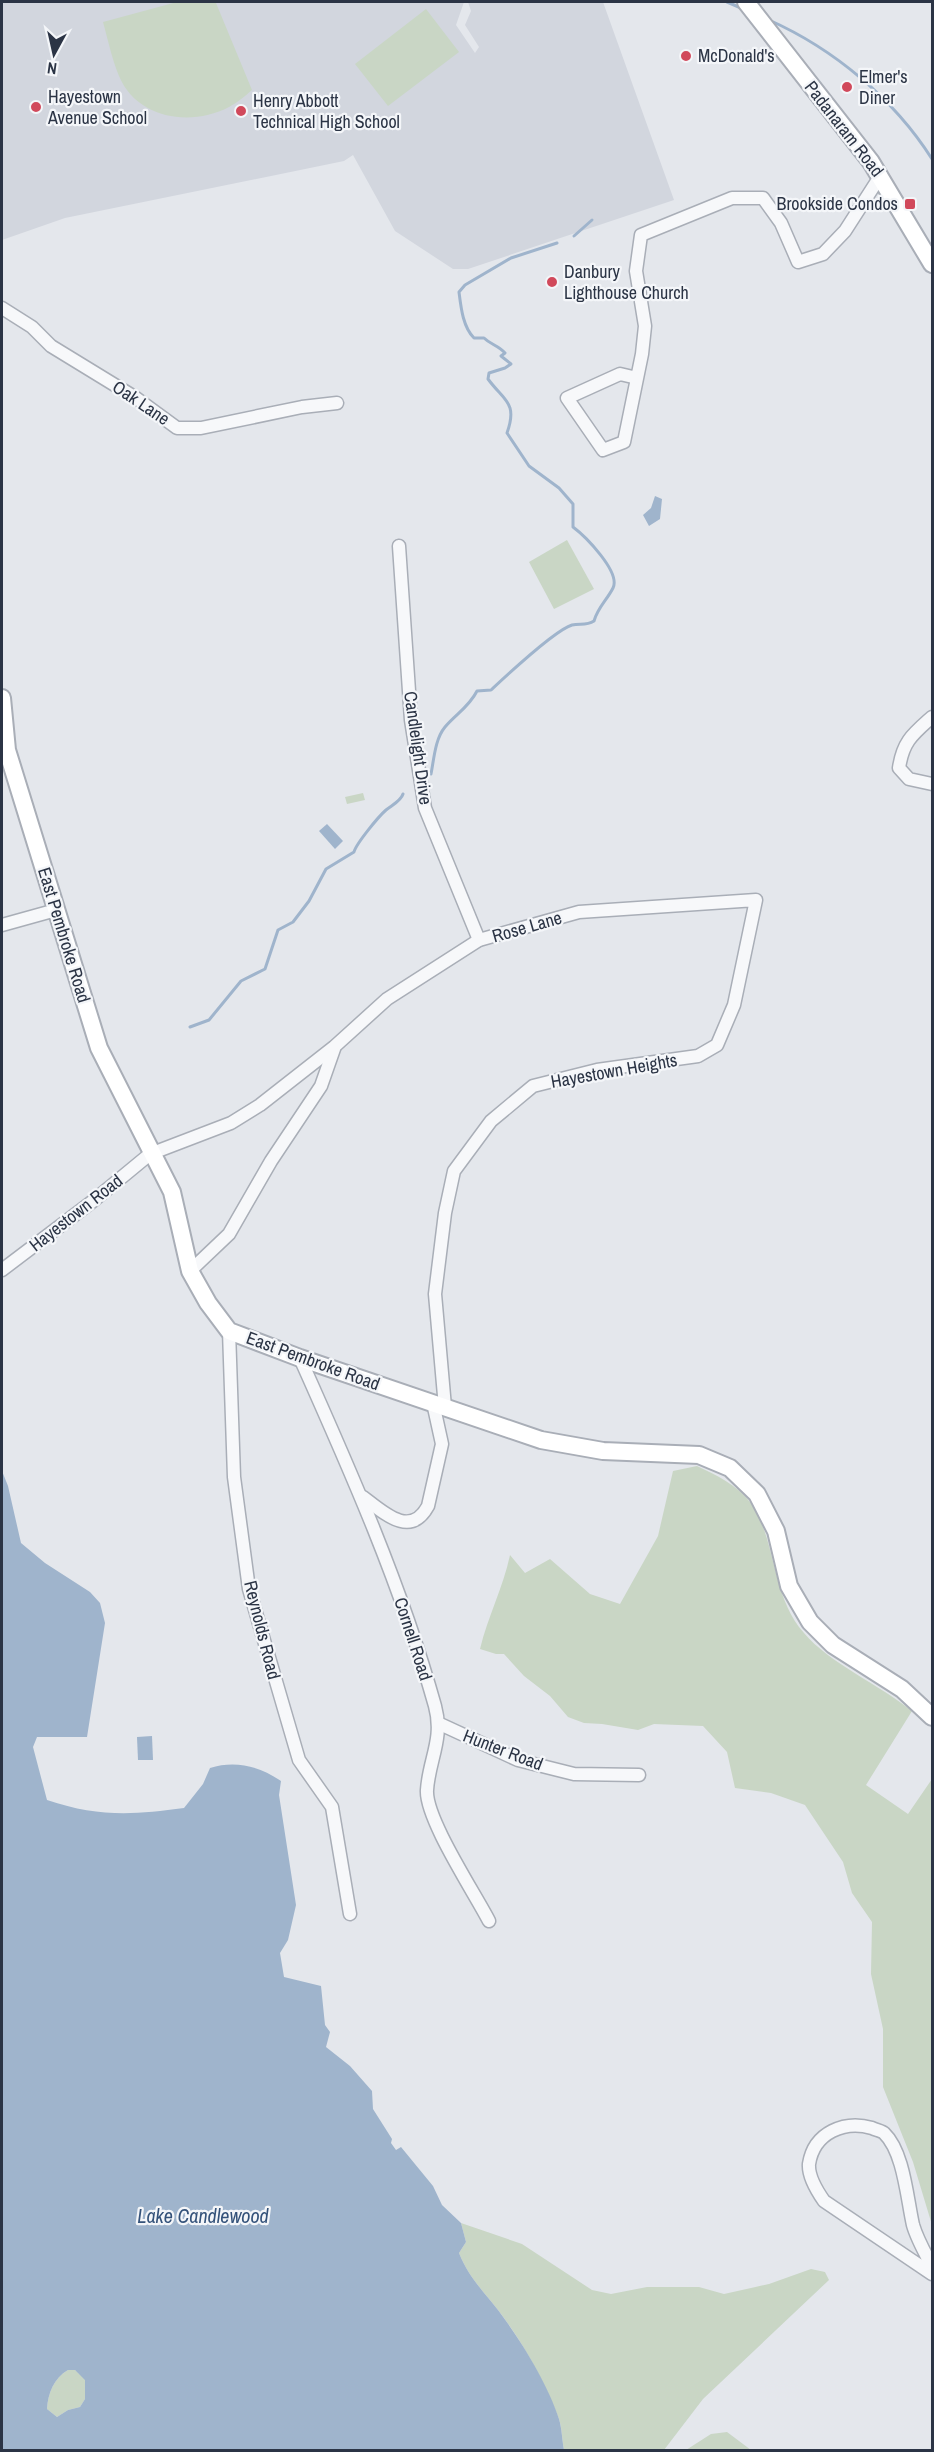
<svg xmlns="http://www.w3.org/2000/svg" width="934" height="2452" font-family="'Archivo Narrow',sans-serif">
<rect width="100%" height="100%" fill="#e4e7ec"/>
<polygon fill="#d2d6de" points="2,2 464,2 456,25 475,53 479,47 465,25 471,11 468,2 603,2 674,200 468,269 453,269 395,231 353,155 344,161 65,218 2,240"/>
<g fill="#c9d6c5">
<path d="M177,2L216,3L252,90C245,96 237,103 229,107C191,127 137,119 119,76C112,59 108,40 103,22Z"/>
<polygon points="426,9 459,52 388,106 355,64"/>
<polygon points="567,540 594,589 554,609 529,562"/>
<polygon points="363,793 365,800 347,804 345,797"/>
<path d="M697,1466C716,1475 737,1485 750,1502C777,1539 770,1594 804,1633C829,1663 880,1685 912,1711L866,1785L908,1814L932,1779V2225L913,2162L883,2087V2029L871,1974L872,1922L852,1893L843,1862L805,1805L771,1793L735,1788L727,1752L703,1726L654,1724L638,1730L602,1724L584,1723L568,1717L550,1696L524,1676L504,1654H496L480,1649C488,1616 503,1588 510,1555L525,1573L550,1559L590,1594L620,1604L658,1536L673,1471Z"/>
<path d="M461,2223L522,2244L592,2290L611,2294L647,2287H699L724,2294L769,2284L811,2269L825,2272L829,2280L703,2399L664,2450H564C562,2440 562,2428 559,2419C545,2382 522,2341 498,2310C483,2291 468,2276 459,2253L466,2242Z"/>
<path d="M68,2370H75L86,2380L85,2399L80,2407L68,2410L57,2417L47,2409C48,2393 54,2378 68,2370Z"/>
<polygon points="727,2432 751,2450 686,2450 711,2434"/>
</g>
<g fill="#9fb4cc" fill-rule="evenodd">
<polygon points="655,496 662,499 660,519 649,526 643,515 651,508"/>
<polygon points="327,824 343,841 335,849 319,831"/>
<path d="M2,1471L8,1486L21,1543L45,1563L90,1592L100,1603L105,1623L87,1737H37L33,1747L47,1800C97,1817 133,1815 184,1808L203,1784L210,1768C235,1760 259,1766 281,1781L279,1795L296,1905L288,1940L280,1953L284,1977L321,1986L325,2025L330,2032L326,2047L350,2066L372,2091L373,2109L392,2139L391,2143L396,2150L401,2147L433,2186L442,2205L461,2223L466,2242L459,2253C468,2276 483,2291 498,2310C520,2339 548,2384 559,2419C562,2429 562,2440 564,2450H2ZM68,2370H75L85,2380V2399L80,2407L68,2410L57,2417L47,2409C48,2393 54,2378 68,2370Z"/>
<polygon points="152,1736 153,1760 138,1760 137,1737"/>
</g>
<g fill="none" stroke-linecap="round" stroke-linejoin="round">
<g stroke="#9fb4cc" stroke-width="3">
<polyline points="727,2 741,8"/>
<path d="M769,20C834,49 894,99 932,159"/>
<polyline points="574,236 592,220"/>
<path d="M431,774C434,759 435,739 445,727C456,714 469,707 477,691L491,690C505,677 555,630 572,625C580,623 586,626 594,621C598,607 607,600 613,588C621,572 585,536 573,527V504L559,488L529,466L507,433C518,402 504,401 488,379L489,373L505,368L511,364L501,356L505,353C498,345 491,345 484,338H474C463,327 461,308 459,292L465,285L511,258L557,243"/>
<path d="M190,1027L209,1020L241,981L265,969L278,930L293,922L309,901L326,869L354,852C356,844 378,817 386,810C392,805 401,801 403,794"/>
</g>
<defs>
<g id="street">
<polyline points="2,308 32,327 51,346 136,398 177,428 201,428 302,407 337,403"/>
<polyline points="637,378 620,374 567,398 603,450 624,442 642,354 645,326 636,271 641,235 732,198 763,198 781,223 798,262 823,254 845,231 881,175"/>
<polyline points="399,546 411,720 425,808 479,940"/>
<path d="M932,717C913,734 903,741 899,768L909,779L932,784"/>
<polyline points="2,925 56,910"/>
<polyline points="2,1270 93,1201 150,1154 231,1123 260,1105 334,1047 387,999 479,940 579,912 756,900 734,1005 717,1045 698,1056 597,1070 533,1086 491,1121 454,1171 445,1213 435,1294 445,1407"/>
<polyline points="190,1271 229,1234 271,1161 321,1086 334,1049"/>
<polyline points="229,1331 234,1477 249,1589 299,1760 332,1807 350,1914"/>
<path d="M300,1358C351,1472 401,1585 435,1706C444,1739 429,1759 427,1790C425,1818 474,1892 489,1921"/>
<path d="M363,1497C383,1512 410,1539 428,1506L442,1444L433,1403"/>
<polyline points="440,1724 518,1760 574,1774 639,1775"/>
<path d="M932,2266C925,2253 917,2239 913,2225C907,2199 904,2152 884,2133C882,2131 876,2130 872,2128C845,2120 814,2132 809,2164C808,2177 817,2191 824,2201L932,2274"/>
</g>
<g id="secondary">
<polyline points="746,2 871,162 932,264"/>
<polyline points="2,698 7,750 99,1048 172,1192 190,1271 208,1303 229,1331 300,1358 541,1440 603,1451 699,1455 730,1468 757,1494 776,1531 789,1586 810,1622 833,1645 902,1689 932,1717"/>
</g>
</defs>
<use href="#street" stroke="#a9aeb7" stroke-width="15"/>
<use href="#secondary" stroke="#a9aeb7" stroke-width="20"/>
<use href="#street" stroke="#f7f8fa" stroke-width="12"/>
<use href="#secondary" stroke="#fff" stroke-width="16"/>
</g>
<g fill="#d1495b" stroke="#f4f6f9" stroke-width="2">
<circle cx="686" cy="56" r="6"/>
<circle cx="847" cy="87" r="6"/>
<circle cx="36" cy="107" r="6"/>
<circle cx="241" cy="111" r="6"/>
<rect x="904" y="198" width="12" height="12" rx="3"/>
<circle cx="552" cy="282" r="6"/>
</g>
<g text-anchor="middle" stroke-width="4.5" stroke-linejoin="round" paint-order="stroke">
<g font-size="18" fill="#2b3445" stroke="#f4f6f9" text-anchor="start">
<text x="698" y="62">McDonald's</text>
<text x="859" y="83">Elmer's<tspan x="859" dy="21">Diner</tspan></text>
<text x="48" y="103">Hayestown<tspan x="48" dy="21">Avenue School</tspan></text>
<text x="253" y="107">Henry Abbott<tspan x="253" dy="21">Technical High School</tspan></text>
<text x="898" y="210" text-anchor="end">Brookside Condos</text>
<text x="564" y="278">Danbury<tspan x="564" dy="21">Lighthouse Church</tspan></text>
</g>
<g font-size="18" fill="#2b3445" stroke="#f4f6f9">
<text transform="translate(844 129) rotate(52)" y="6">Padanaram Road</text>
<text transform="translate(141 403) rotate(34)" y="6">Oak Lane</text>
<text transform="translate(418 748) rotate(82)" y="6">Candlelight Drive</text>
<text transform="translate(527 927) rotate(-16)" y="6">Rose Lane</text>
<text transform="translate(64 935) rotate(73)" y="6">East Pembroke Road</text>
<text transform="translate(614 1071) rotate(-10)" y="6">Hayestown Heights</text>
<text transform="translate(76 1213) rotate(-38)" y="6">Hayestown Road</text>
<text transform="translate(313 1361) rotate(20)" y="6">East Pembroke Road</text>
<text transform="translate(262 1630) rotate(76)" y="6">Reynolds Road</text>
<text transform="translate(413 1639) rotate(72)" y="6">Cornell Road</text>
<text transform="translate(503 1750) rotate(21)" y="6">Hunter Road</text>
</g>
<g font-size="20" font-style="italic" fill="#34527a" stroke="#f4f6f9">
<text x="203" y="2223">Lake Candlewood</text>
</g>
</g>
<rect width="934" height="2452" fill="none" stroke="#2b3445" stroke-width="6"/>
<g transform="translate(54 54) rotate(188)" stroke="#f4f6f9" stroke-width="4.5" paint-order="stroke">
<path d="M0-4.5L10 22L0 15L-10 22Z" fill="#2b3445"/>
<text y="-9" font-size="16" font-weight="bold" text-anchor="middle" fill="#2b3445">N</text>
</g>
</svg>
